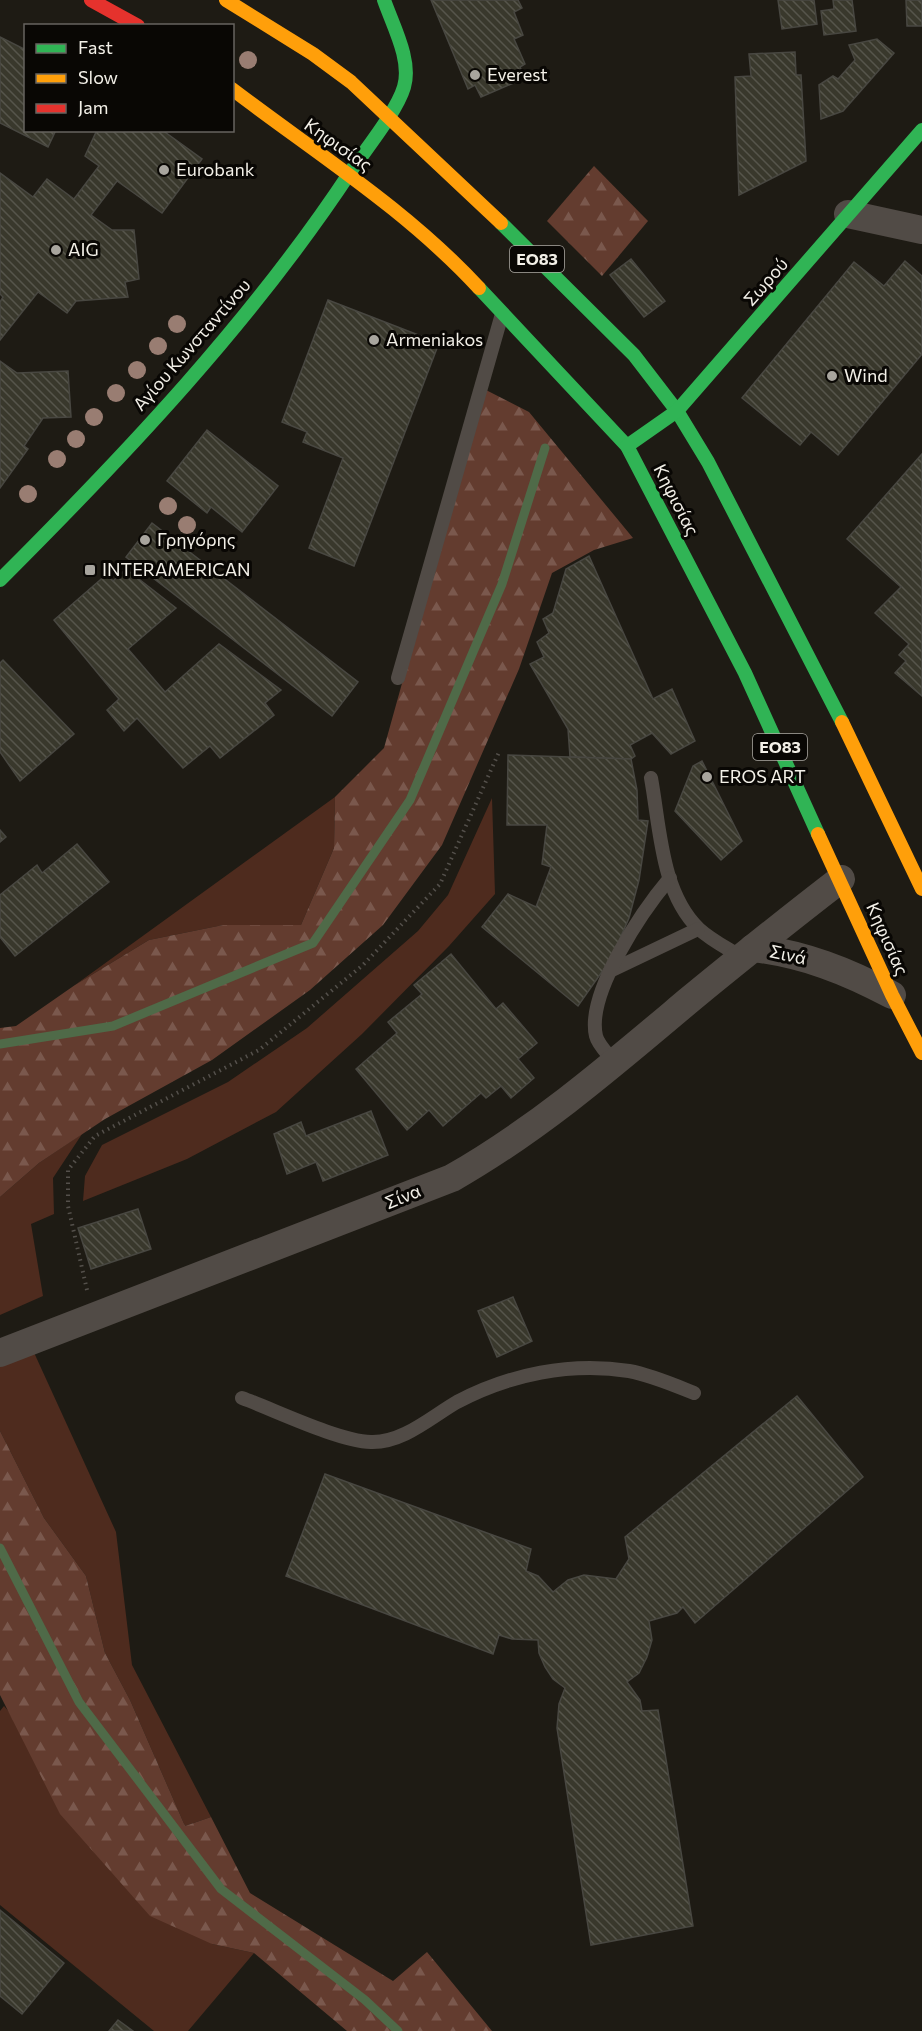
<svg xmlns="http://www.w3.org/2000/svg" width="922" height="2031" font-family="Commissioner,sans-serif">
<defs>
<pattern id="forest-firs" width="22" height="20" patternUnits="userSpaceOnUse" patternTransform="scale(1.5)"><rect width="22" height="20" fill="#633c2f"/><path d="M5 1l3.5 6h-7zM16 11l3.5 6h-7z" fill="#7a584d"/></pattern>
<pattern id="building-back-hatch" width="6" height="6" patternUnits="userSpaceOnUse" patternTransform="scale(1.5)"><rect width="6" height="6" fill="#39382c"/><path d="M-1 5l2 2M0 0l6 6M5-1l2 2" fill="none" stroke="#56554b"/></pattern>
</defs>
<rect width="100%" height="100%" fill="#1e1b14"/>
<g fill="#4e2b1e">
<polygon points="335,797 334,848 301,925 223,925 149,940 75,985"/>
<polygon points="492,798 495,894 449,946 362,1034 276,1112 187,1159 83,1201 85,1176 102,1145 228,1082 307,1028 418,931 448,895"/>
<polygon points="82,1134 53,1178 54,1214 31,1224 43,1296 0,1315 0,1197 39,1163"/>
<polygon points="31,1346 116,1532 132,1665 211,1817 185,1826 130,1700 105,1653 86,1576 44,1518 0,1431 0,1363"/>
<polygon points="0,1695 4,1706 212,1944 254,1953 188,2031 154,2031 0,1905 0,1711 4,1706"/>
</g>
<g fill="url(#forest-firs)">
<polygon points="594,166 648,221 602,276 547,221"/>
<polygon points="484,389 529,412 633,538 594,550 552,573 519,669 442,845 383,925 310,990 212,1060 105,1119 39,1163 0,1197 0,1028 16,1026 75,985 149,940 223,925 301,925 334,848 335,797 384,748"/>
<polygon points="0,1431 44,1518 86,1576 105,1653 130,1700 185,1826 211,1817 250,1893 393,1981 427,1952 492,2031 347,2031 254,1953 212,1944 150,1916 60,1814 0,1695"/>
</g>
<g fill="none" stroke-linecap="round" stroke-linejoin="round">
<g stroke="#4f6a48" stroke-width="9">
<polyline points="0,1044 113,1026 313,943 410,800 502,584 545,448"/>
<polyline points="0,1548 79,1702 221,1889 365,2000 398,2031"/>
</g>
</g>
<g fill="url(#building-back-hatch)" stroke="#484741" stroke-width="1.5">
<polygon points="431,0 518,0 522,8 514,12 523,35 514,39 525,64 520,67 525,78 481,97 475,85 468,89"/>
<polygon points="778,0 814,0 817,24 782,29"/>
<polygon points="833,0 852,0 856,31 824,35 821,11 834,9"/>
<polygon points="906,0 922,0 922,26 907,26"/>
<polygon points="0,37 26,50 26,130 56,130 48,147 0,123"/>
<polygon points="877,39 894,53 843,111 821,119 819,85 833,76 838,79 855,60 849,45"/>
<polygon points="795,52 796,75 801,75 806,161 739,195 735,77 751,76 749,54"/>
<polygon points="97,130 162,130 202,159 162,213 117,181 91,215 112,230 134,230 139,279 125,282 128,297 76,301 67,313 38,292 0,340 0,302 3,297 0,294 0,173 33,197 47,179 74,199 99,166 85,156"/>
<polygon points="631,259 665,301 644,317 610,275"/>
<polygon points="905,261 922,276 922,354 838,455 811,432 800,445 742,398 854,262 884,286"/>
<polygon points="328,300 439,343 354,566 309,548 343,458 303,442 307,432 282,422"/>
<polygon points="0,361 17,373 68,371 71,417 43,418 24,446 28,449 0,488"/>
<polygon points="207,430 278,486 242,532 211,507 207,513 167,481"/>
<polygon points="922,454 922,696 895,673 906,661 899,655 909,644 875,613 901,587 847,539"/>
<polygon points="152,523 358,682 332,716 126,557"/>
<polygon points="589,556 653,699 672,689 695,741 671,754 652,733 630,745 635,756 631,759 570,757 568,729 530,664 544,657 537,642 549,633 543,619 553,613 566,569"/>
<polygon points="126,569 176,608 128,649 165,692 219,644 281,690 265,703 274,715 220,758 210,746 183,768 137,718 124,731 107,710 119,699 54,620 107,574 113,581"/>
<polygon points="3,660 74,734 20,781 0,752 0,663"/>
<polygon points="508,755 631,759 637,790 638,820 648,821 639,880 629,918 611,959 578,1006 482,927 508,894 536,907 551,867 542,864 547,825 507,825"/>
<polygon points="702,761 742,841 721,860 675,811 693,766"/>
<polygon points="0,830 6,837 0,842"/>
<polygon points="77,844 109,882 15,956 0,937 0,895 37,865 42,873"/>
<polygon points="451,954 496,1009 503,1003 537,1043 518,1059 534,1078 511,1098 501,1086 486,1098 481,1093 443,1126 429,1110 407,1130 356,1069 397,1033 388,1022 422,994 414,985"/>
<polygon points="371,1111 388,1155 323,1181 316,1162 287,1174 274,1134 301,1122 306,1136"/>
<polygon points="138,1209 151,1249 91,1269 78,1228"/>
<polygon points="513,1297 532,1341 497,1357 478,1311"/>
<polygon points="797,1396 863,1477 695,1623 683,1607 677,1613 649,1621 652,1640 647,1657 639,1673 627,1682 640,1700 642,1711 658,1710 693,1926 591,1945 557,1728 559,1704 565,1688 553,1679 545,1667 539,1653 538,1640 512,1639 499,1635 493,1654 286,1576 325,1474 531,1549 526,1571 538,1576 553,1592 568,1580 584,1575 616,1579 629,1559 625,1537"/>
<polygon points="0,1910 64,1963 22,2014 0,1996"/>
<polygon points="118,2020 133,2031 109,2031"/>
</g>
<g fill="none" stroke-linecap="round" stroke-linejoin="round">
<polyline stroke="#54504b" stroke-width="4" stroke-dasharray="1.5 4.5" stroke-linecap="butt" points="87,1290 68,1206 68,1170 95,1136 259,1050 363,965 440,884 499,752"/>
<g stroke="#514b46" stroke-width="14">
<polyline points="398,678 502,314"/>
<path d="M651,778C660,827 661,893 699,929C711,940 727,948 741,957"/>
<polyline points="610,971 698,929"/>
<path d="M615,1063C609,1055 598,1045 596,1036C586,993 643,910 670,878"/>
<path d="M242,1398C275,1410 338,1441 371,1442C403,1443 431,1417 457,1402C510,1374 570,1362 629,1371C651,1375 674,1385 694,1393"/>
</g>
<g stroke="#514b46" stroke-width="28">
<polyline points="848,214 922,230"/>
<path d="M753,948C804,954 847,971 892,995"/>
<path d="M0,1353L452,1178C538,1129 612,1065 688,1001C738,960 789,919 841,879"/>
</g>
<g stroke="#30b455" stroke-width="14">
<polyline points="501,223 634,355 677,411 708,462 842,722"/>
<polyline points="479,288 627,446 745,673 818,834"/>
<polyline points="627,446 677,411 922,130"/>
<path d="M0,580C127,453 252,321 351,171C366,149 397,111 404,87C412,60 393,26 384,0"/>
</g>
<g stroke="#ff9f0a" stroke-width="14">
<polyline points="226,0 313,54 351,82 501,223"/>
<path d="M232,89C316,153 407,210 479,288"/>
<polyline points="842,722 922,889"/>
<polyline points="818,834 892,995 922,1053"/>
</g>
<polyline stroke="#e5322d" stroke-width="14" points="91,0 138,26"/>
</g>
<g fill="#997d72">
<circle cx="248" cy="60" r="9"/>
<circle cx="177" cy="324" r="9"/>
<circle cx="158" cy="346" r="9"/>
<circle cx="137" cy="370" r="9"/>
<circle cx="116" cy="393" r="9"/>
<circle cx="94" cy="417" r="9"/>
<circle cx="76" cy="439" r="9"/>
<circle cx="57" cy="459" r="9"/>
<circle cx="28" cy="494" r="9"/>
<circle cx="168" cy="506" r="9"/>
<circle cx="187" cy="525" r="9"/>
</g>
<g fill="#a8a59e" stroke="#090704" stroke-width="2">
<circle cx="475" cy="75" r="6"/>
<circle cx="164" cy="170" r="6"/>
<circle cx="56" cy="250" r="6"/>
<circle cx="374" cy="340" r="6"/>
<circle cx="832" cy="376" r="6"/>
<circle cx="145" cy="540" r="6"/>
<rect x="84" y="564" width="12" height="12" rx="3"/>
<circle cx="707" cy="777" r="6"/>
</g>
<g text-anchor="middle" stroke-width="6" stroke-linejoin="round" paint-order="stroke">
<g fill="#090704" stroke="#adaaa4" stroke-width="1.5">
<rect x="510" y="246" width="54" height="26" rx="4.5"/>
<rect x="753" y="734" width="54" height="26" rx="4.5"/>
</g>
<g font-size="16" font-weight="bold" fill="#f3f0e8">
<text x="537" y="265">ΕΟ83</text>
<text x="780" y="753">ΕΟ83</text>
</g>
<g font-size="18" fill="#f3f0e8" stroke="#090704" text-anchor="start">
<text x="487" y="81">Everest</text>
<text x="176" y="176">Eurobank</text>
<text x="68" y="256">AIG</text>
<text x="386" y="346">Armeniakos</text>
<text x="844" y="382">Wind</text>
<text x="157" y="546">Γρηγόρης</text>
<text x="102" y="576">INTERAMERICAN</text>
<text x="719" y="783">EROS ART</text>
</g>
<g font-size="18" fill="#f3f0e8" stroke="#090704">
<text transform="translate(338 145) rotate(35)" y="6">Κηφισίας</text>
<text transform="translate(766 282) rotate(-49)" y="6">Σωρού</text>
<text transform="translate(192 345) rotate(-49)" y="6">Αγίου Κωνσταντίνου</text>
<text transform="translate(676 500) rotate(63)" y="6">Κηφισίας</text>
<text transform="translate(887 939) rotate(66)" y="6">Κηφισίας</text>
<text transform="translate(788 955) rotate(12)" y="6">Σινά</text>
<text transform="translate(403 1197) rotate(-22)" y="6">Σίνα</text>
</g>
</g>
<rect x="24" y="24" width="210" height="108" fill="#090704" stroke="#67645f" stroke-width="1.5"/>
<rect x="36" y="44" width="30" height="9" fill="#30b455" stroke="#67645f" stroke-width="1.5"/>
<text x="78" y="54" font-size="18" fill="#f3f0e8">Fast</text>
<rect x="36" y="74" width="30" height="9" fill="#ff9f0a" stroke="#67645f" stroke-width="1.5"/>
<text x="78" y="84" font-size="18" fill="#f3f0e8">Slow</text>
<rect x="36" y="104" width="30" height="9" fill="#e5322d" stroke="#67645f" stroke-width="1.5"/>
<text x="78" y="114" font-size="18" fill="#f3f0e8">Jam</text>
</svg>
